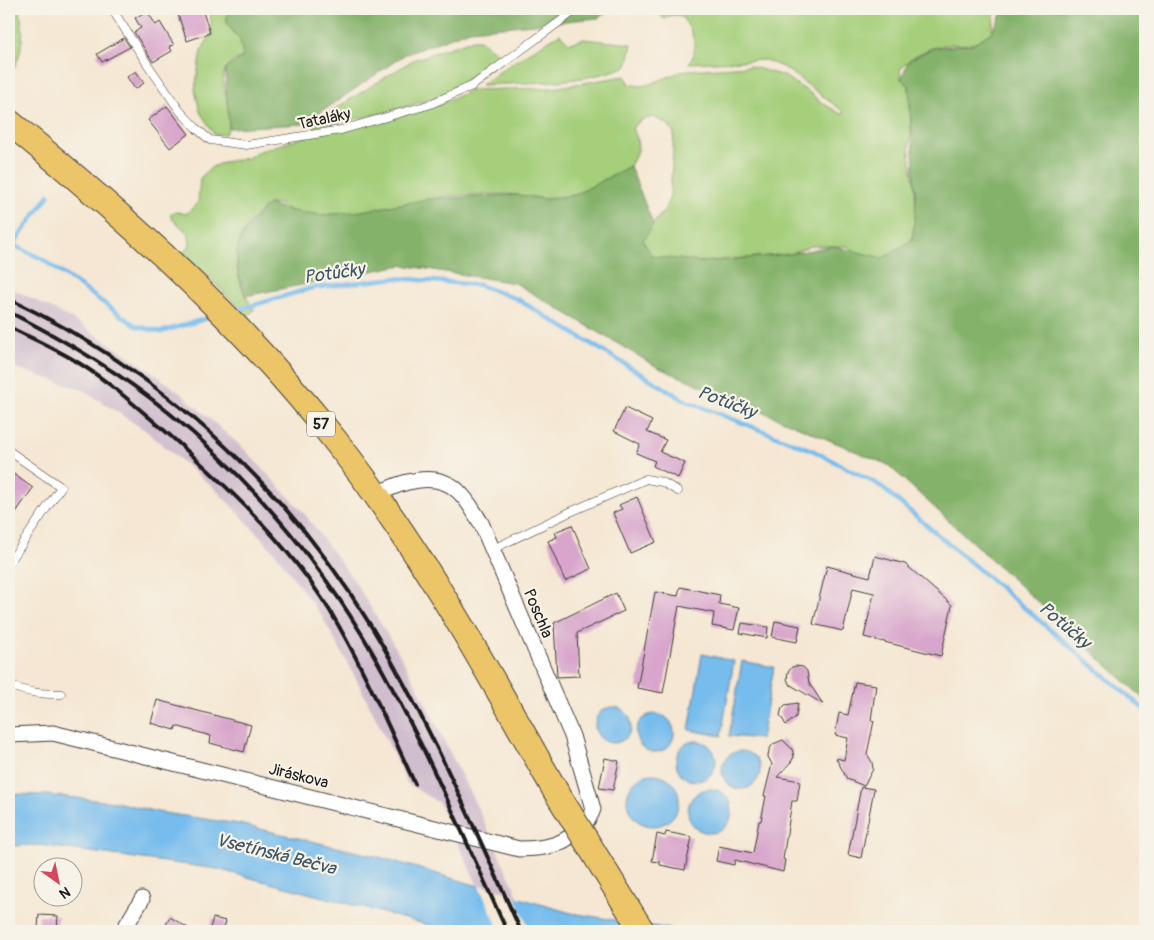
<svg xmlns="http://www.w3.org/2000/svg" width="1154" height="940" font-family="Pangolin,sans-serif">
<rect width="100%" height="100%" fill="#f7f3e8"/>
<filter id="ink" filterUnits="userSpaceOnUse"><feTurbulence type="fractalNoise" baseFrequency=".02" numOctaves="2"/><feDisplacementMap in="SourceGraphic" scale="10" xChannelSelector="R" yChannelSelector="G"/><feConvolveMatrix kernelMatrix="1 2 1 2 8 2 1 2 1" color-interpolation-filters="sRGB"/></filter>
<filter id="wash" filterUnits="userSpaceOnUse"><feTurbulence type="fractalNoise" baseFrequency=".0096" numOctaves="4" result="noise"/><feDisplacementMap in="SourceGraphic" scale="20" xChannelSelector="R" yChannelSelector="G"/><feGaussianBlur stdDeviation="1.12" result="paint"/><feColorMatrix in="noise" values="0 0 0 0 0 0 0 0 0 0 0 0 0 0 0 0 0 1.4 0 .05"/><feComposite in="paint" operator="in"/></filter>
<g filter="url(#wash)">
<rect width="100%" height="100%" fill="#f5e7d3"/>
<polygon fill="#d0bdce" points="9,287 72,319 147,368 184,396 245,450 304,513 355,582 400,655 421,694 482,817 534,931 499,931 439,803 408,784 360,686 321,615 276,554 244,519 215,489 145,430 83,390 9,366"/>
<g fill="#a6cf7b" stroke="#61764c">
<path d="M9,9H18C26,29 23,58 9,75Z"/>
<path d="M210,9H227V24L240,40L247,44L243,57C201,70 243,109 225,134L215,135L200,112L195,90L201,51L212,33Z"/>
<path d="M654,9H995L992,32C986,36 979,43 972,44C965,45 958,44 952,44C933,46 911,54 900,70L901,79L909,85L911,134L909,147L915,190L916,227L912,241L883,259L862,254L846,246H811L790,254L702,262L660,258L652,256L644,249L643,235L664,211L670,197L674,133L668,124L653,117L641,120L632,128L637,138L638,151L630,166L575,195L546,199L508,194L448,196L346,214L322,215L291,211L278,204H268C260,212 250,220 245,230C229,258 238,285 254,310L248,316L183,253L190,245C190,229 181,229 171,218V213L178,212L186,214L198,203L200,178L212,167L224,162L248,158L257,152L314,134L390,118L439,105L471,90L553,88L625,76L630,84L640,86L650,84L680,72L688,70L750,66L784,76L810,93L819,101L841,114L844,112L785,68L765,60L689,63C691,60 694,56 694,52C697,40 688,23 680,15H671L664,19Z"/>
<path d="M560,34L569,43L583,39L632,44L627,66C590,81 548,82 508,84C499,84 490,85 481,85C507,66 533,49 560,34Z"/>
<polygon points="472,40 480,40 504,58 474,81 449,94 383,113 313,128 317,120 413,60"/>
</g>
<g fill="#84b26b" stroke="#506744">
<polygon points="227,9 612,9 598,18 470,30 404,55 304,124 229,128 225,69 243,57 240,40 227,24"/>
<path d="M1004,9H1145V700L888,465L657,367L515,283L402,265L245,296C230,248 235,240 268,204L291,211L322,215L362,211L428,199L519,195L546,199L575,195L630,166L653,224L643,241L652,256L702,262L790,254L833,246L883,258L912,240L916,204L909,85L901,79L909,60L933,48L973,44L992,32Z"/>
</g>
<g fill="#76bced" stroke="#496c84">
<polygon points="702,654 734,661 721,736 689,730"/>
<polygon points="742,661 774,667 761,739 729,736"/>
<circle cx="613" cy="725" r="18"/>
<circle cx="655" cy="733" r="19"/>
<circle cx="696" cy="761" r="20"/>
<circle cx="741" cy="770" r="19"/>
<circle cx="653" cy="800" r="26"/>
<circle cx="710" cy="811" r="22"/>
<polygon points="9,794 46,795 116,802 157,812 239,824 383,858 571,913 683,931 451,931 217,869 39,845 9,846"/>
</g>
<polygon fill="#f5e7d3" points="478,884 514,894 530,931 500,931"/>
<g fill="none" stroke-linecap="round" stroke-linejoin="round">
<g stroke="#76bced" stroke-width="4.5">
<polyline points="9,243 42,259 136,326 161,332 211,317"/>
<polyline points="13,245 49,195"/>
<polyline points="237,310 312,288 396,278 479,285 517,299 686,401 812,450 879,485 1145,710"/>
</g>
</g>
<g id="blocks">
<g fill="#d8a5cc">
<polygon points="176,9 202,9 210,33 187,41"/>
<polygon points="147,11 156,25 160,22 174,45 169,46 172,51 153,62 134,32 141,28 135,18"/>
<polygon points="124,38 130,47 102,62 97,54"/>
<polygon points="136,71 144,83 135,89 127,77"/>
<polygon points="167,106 189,134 170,148 148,120"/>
<polygon points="625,408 652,421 647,432 666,440 660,452 685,463 678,478 653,466 655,461 636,453 640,444 614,431"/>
<polygon points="9,471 33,488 9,522"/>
<polygon points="637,497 656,542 630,553 613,513 622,509 619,505"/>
<polygon points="572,525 591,569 565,581 548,541 557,537 555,532"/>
<polygon points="875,556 905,564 952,605 941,656 864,637 874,593 853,588 843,631 813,624 827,566 870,577"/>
<polygon points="680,587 720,595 719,604 739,608 734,630 712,626 714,613 679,606 663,693 637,688 655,592 678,596"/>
<polygon points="616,593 624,611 577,633 579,676 557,677 554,623"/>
<polygon points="775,621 800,626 797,642 772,637"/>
<polygon points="742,623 768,627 767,638 740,633"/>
<polygon points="796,666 803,667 807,671 809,683 823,704 789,684 787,679 788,672 792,667"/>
<polygon points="855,682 876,685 871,720 874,721 867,754 872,762 873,769 864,786 847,779 836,758 844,760 848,738 835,735 839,713 848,715"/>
<polygon points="157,700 251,725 244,752 210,743 211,736 176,726 175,730 151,723"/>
<polygon points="798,703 796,717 786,725 780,715 782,708 785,705"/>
<polygon points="783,740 792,749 794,757 791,762 777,777 800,781 797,801 792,801 783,859 785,860 783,872 735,860 734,865 716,861 719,846 753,853 759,821 761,821 766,796 764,796 772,764 768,757 769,750 773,744"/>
<polygon points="605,758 619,761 613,790 599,788"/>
<polygon points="861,787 874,789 861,858 848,855"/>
<polygon points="666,832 692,837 685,870 660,865 660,862 652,861 657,834 665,836"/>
<polygon points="39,915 58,916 57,930 38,928"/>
<polygon points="170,917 193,931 163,931"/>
<polygon points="213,918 226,921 223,931 209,931"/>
</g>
</g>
</g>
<g filter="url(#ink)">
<use href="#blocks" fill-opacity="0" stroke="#3d3a37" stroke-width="1"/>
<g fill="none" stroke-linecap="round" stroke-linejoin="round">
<defs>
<g id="lane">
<polyline points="112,9 148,65 180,111 197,129 210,140 246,145 341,130 428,105 472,86 577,9"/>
<polyline points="9,451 61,487 9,563"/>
<polyline points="493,549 568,513 646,479 662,482 678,491"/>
<path d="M9,685C27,693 42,694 61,694"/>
</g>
<g id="street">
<path d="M9,735L53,733L519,849C545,849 566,845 583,825C588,820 591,816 593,809L572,736L481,523C474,512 468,500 458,491C436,470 399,482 376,495"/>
<polyline points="123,931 142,899"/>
</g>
<path id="primary" d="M9,122C127,218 239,318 334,439C420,547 487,670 555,790"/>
</defs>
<use href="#lane" stroke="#3d3a37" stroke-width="9"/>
<use href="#street" stroke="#3d3a37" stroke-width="17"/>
<use href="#primary" stroke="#3d3a37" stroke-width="27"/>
<use href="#lane" stroke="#fff" stroke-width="8"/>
<use href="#street" stroke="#fff" stroke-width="15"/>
<use href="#primary" stroke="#edc569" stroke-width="25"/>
<g stroke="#1c1c1c" stroke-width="4">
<path d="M9,299C159,370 285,484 371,626C430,723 474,828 521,931"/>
<path d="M9,312C65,340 119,372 168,412C244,473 310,550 361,633C418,728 461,831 507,931"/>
<path d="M9,327C33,339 59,350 82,365C112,384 138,408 165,431C226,485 287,542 330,611C363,666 388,726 415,784"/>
</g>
<defs>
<polyline id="primary-bridge" points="555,790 642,931"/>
</defs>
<use href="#primary-bridge" stroke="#3d3a37" stroke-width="27" stroke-linecap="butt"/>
<use href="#primary-bridge" stroke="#edc569" stroke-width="25"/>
</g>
</g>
<g text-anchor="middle" stroke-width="4.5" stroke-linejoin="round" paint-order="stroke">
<rect fill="#f7f3e8" stroke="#5e5c59" stroke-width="1" x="307" y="411.5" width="28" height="25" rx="4"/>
<g font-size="15" font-weight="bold" fill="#1c1c1c">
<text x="321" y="429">57</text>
</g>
<g font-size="16" fill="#1c1c1c" stroke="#f7f3e8">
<text transform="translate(324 118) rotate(-12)" y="6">Tataláky</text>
<text transform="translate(539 613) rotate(67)" y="6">Poschla</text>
<text transform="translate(299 775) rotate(14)" y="6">Jiráskova</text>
</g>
<g font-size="18" font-style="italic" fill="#3c5465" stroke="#f7f3e8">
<text transform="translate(334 273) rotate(-8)" y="6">Potůčky</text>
<text transform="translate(727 402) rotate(21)" y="6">Potůčky</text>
<text transform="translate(1065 625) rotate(40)" y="6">Potůčky</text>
<text transform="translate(276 854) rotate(14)" y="6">Vsetínská Bečva</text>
</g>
</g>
<rect width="1154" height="940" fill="none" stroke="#f7f3e8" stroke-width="30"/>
<g transform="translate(58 882) rotate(147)"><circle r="24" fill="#f7f3e8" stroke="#9f9d96"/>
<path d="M0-4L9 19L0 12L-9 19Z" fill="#d1495b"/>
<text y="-8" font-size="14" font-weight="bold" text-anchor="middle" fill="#1c1c1c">N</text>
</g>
</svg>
